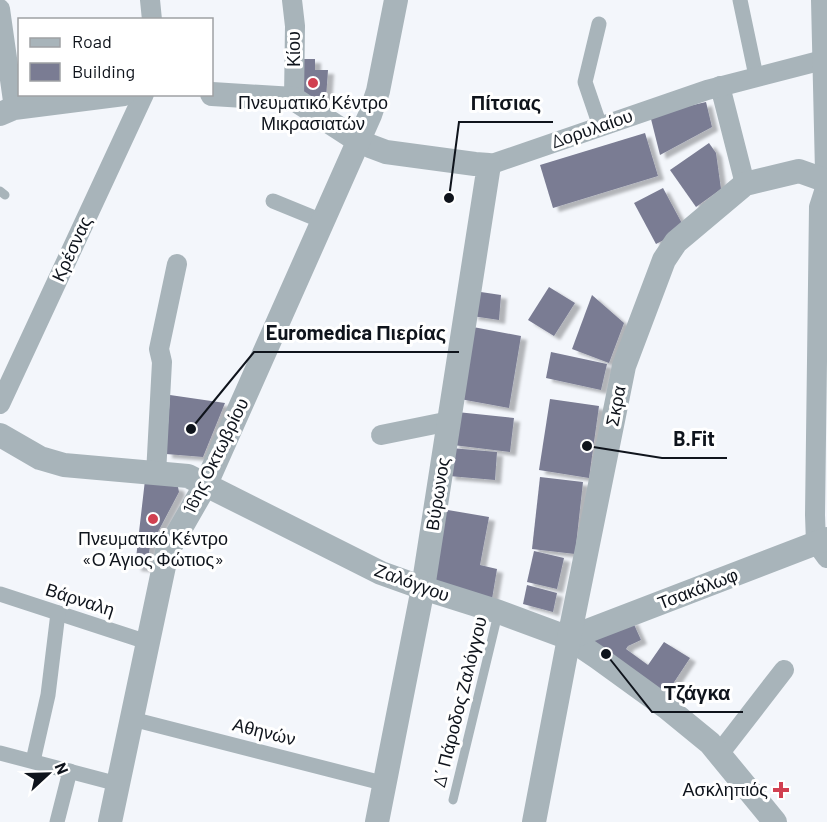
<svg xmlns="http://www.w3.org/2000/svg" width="827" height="822" font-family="Barlow,sans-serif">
<defs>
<filter id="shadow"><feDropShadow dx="6" dy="4" stdDeviation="1.5" flood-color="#0004"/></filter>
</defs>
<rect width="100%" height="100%" fill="#f3f6fb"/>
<g fill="#7a7c93" filter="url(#shadow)">
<polygon points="299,59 315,59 315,70 328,70 326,98 299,96"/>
<polygon points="706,102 712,127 660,155 650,115"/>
<polygon points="645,133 658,176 553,208 540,165"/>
<polygon points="709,143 716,153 721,189 696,207 670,170"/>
<polygon points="663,188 685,229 656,244 634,203"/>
<polygon points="549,287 575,303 554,336 528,320"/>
<polygon points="474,291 501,295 499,320 472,316"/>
<polygon points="592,295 624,323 609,363 572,349"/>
<polygon points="473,327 521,336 509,408 460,399"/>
<polygon points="551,352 607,364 601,390 546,378"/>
<polygon points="170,395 225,403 203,457 166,454"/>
<polygon points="550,399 599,406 589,478 539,470"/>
<polygon points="457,412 514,418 510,452 453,445"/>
<polygon points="451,448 497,452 495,480 449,476"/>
<polygon points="540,477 583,482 575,554 532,549"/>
<polygon points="145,480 178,487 179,492 150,547 146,568 135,567"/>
<polygon points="442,509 489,517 480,565 497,569 492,599 428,588"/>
<polygon points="534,551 564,558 557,589 527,582"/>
<polygon points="527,585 557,593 553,612 523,604"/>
<polygon points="632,620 641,640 628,646 626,649 648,665 664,642 690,658 663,699 591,650 595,636"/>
</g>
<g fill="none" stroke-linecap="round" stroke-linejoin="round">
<g stroke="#a8b4ba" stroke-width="9">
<polyline points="0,191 5,195"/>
<polyline points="453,800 498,614"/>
</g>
<g stroke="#a8b4ba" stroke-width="15">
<polyline points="740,0 756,76"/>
<polyline points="599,24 585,82 600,126"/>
<polyline points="273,201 322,221"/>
<polyline points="0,594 147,642"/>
<polyline points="132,719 386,784"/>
<polyline points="0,753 118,784"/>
<polyline points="33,761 48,695 58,613"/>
<polyline points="57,822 70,771"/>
</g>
<g stroke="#a8b4ba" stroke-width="20">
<polyline points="150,0 152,20"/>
<polyline points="292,0 295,26 294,99"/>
<polyline points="0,9 14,108"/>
<polyline points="720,86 745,184"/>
<polyline points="489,165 707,90 827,59"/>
<polyline points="827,182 819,207 815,515 816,543 827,558"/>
<polyline points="0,404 144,94"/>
<polyline points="381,435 450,421"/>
<polyline points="156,474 162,362 159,349 177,264"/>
<polyline points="719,754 784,670"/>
</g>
<g stroke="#a8b4ba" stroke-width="24">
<polyline points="823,0 827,172"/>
<polyline points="212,94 294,99 351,136 370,146 386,152 475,164 489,165 423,588 377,822"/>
<polyline points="0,114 14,108 124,94"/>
<polyline points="0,435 40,458 64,465 188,476 381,573 423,588 499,612 569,638 597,657 666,707 710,743 775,822"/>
<polyline points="569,638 827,539"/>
<polyline points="110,822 167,552 206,484 370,115 378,91 396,0"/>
<polyline points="534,822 569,638 624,366 664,260 676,242 745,184 799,171 827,181"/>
</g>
</g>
<g fill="#d14051" stroke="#fff" stroke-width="2">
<circle cx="313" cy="83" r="6"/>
<circle cx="153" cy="519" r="6"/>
<path d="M778 781h6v6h6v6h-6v6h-6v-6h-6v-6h6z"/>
</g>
<g text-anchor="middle" stroke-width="6" stroke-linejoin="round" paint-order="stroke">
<g font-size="18" fill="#0f141c" stroke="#fff">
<text transform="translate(294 49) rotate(-90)" y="6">Κίου</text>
<text transform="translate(592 129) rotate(-19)" y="6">Δορυλαίου</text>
<text transform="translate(72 249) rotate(-65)" y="6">Κρέσνας</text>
<text transform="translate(616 406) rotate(-79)" y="6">Σκρα</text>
<text transform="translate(216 456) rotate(-64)" y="6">16ης Οκτωβρίου</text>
<text transform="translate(438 494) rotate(-81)" y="6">Βύρωνος</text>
<text transform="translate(412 583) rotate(20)" y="6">Ζαλόγγου</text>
<text transform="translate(698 589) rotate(-21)" y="6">Τσακάλωφ</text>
<text transform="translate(80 600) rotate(18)" y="6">Βάρναλη</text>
<text transform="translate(460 702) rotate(-76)" y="6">Δ΄ Πάροδος Ζαλόγγου</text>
<text transform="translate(264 732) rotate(14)" y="6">Αθηνών</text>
</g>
<g font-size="18" fill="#0f141c" stroke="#fff">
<text x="313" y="109">Πνευματικό Κέντρο<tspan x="313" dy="21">Μικρασιατών</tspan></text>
<text x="153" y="545">Πνευματικό Κέντρο<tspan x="153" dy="21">«Ο Άγιος Φώτιος»</tspan></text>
<text x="768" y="796" text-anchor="end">Ασκληπιός</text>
</g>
</g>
<path fill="none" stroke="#0f141c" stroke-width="2" d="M449 198L459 122H553M191 429L254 352H459M587 446L662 458H727M606 654L652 712H743"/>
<g fill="#0f141c" stroke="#fff" stroke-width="2">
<circle cx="449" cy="198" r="6"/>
<circle cx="191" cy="429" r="6"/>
<circle cx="587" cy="446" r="6"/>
<circle cx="606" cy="654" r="6"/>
</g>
<g font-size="20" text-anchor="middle" font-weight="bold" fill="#0f141c" stroke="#fff" stroke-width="6" stroke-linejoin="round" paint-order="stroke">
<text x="506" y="110">Πίτσιας</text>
<text x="356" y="340">Euromedica Πιερίας</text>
<text x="694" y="446">B.Fit</text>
<text x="697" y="700">Τζάγκα</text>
</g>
<rect x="18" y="18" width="195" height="78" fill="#ffffff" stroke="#9fa1a4" stroke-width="1.5"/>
<rect x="30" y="38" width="30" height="9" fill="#a8b4ba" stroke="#9fa1a4" stroke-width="1.5"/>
<text x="72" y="48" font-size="18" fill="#0f141c">Road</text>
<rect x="30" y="63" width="30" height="18" fill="#7a7c93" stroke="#9fa1a4" stroke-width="1.5"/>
<text x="72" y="78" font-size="18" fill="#0f141c">Building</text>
<g transform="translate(48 774) rotate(68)" stroke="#ffffff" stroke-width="4.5" paint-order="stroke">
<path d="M0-4.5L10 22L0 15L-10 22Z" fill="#0f141c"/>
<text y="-9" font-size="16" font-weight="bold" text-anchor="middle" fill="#0f141c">N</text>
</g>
</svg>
